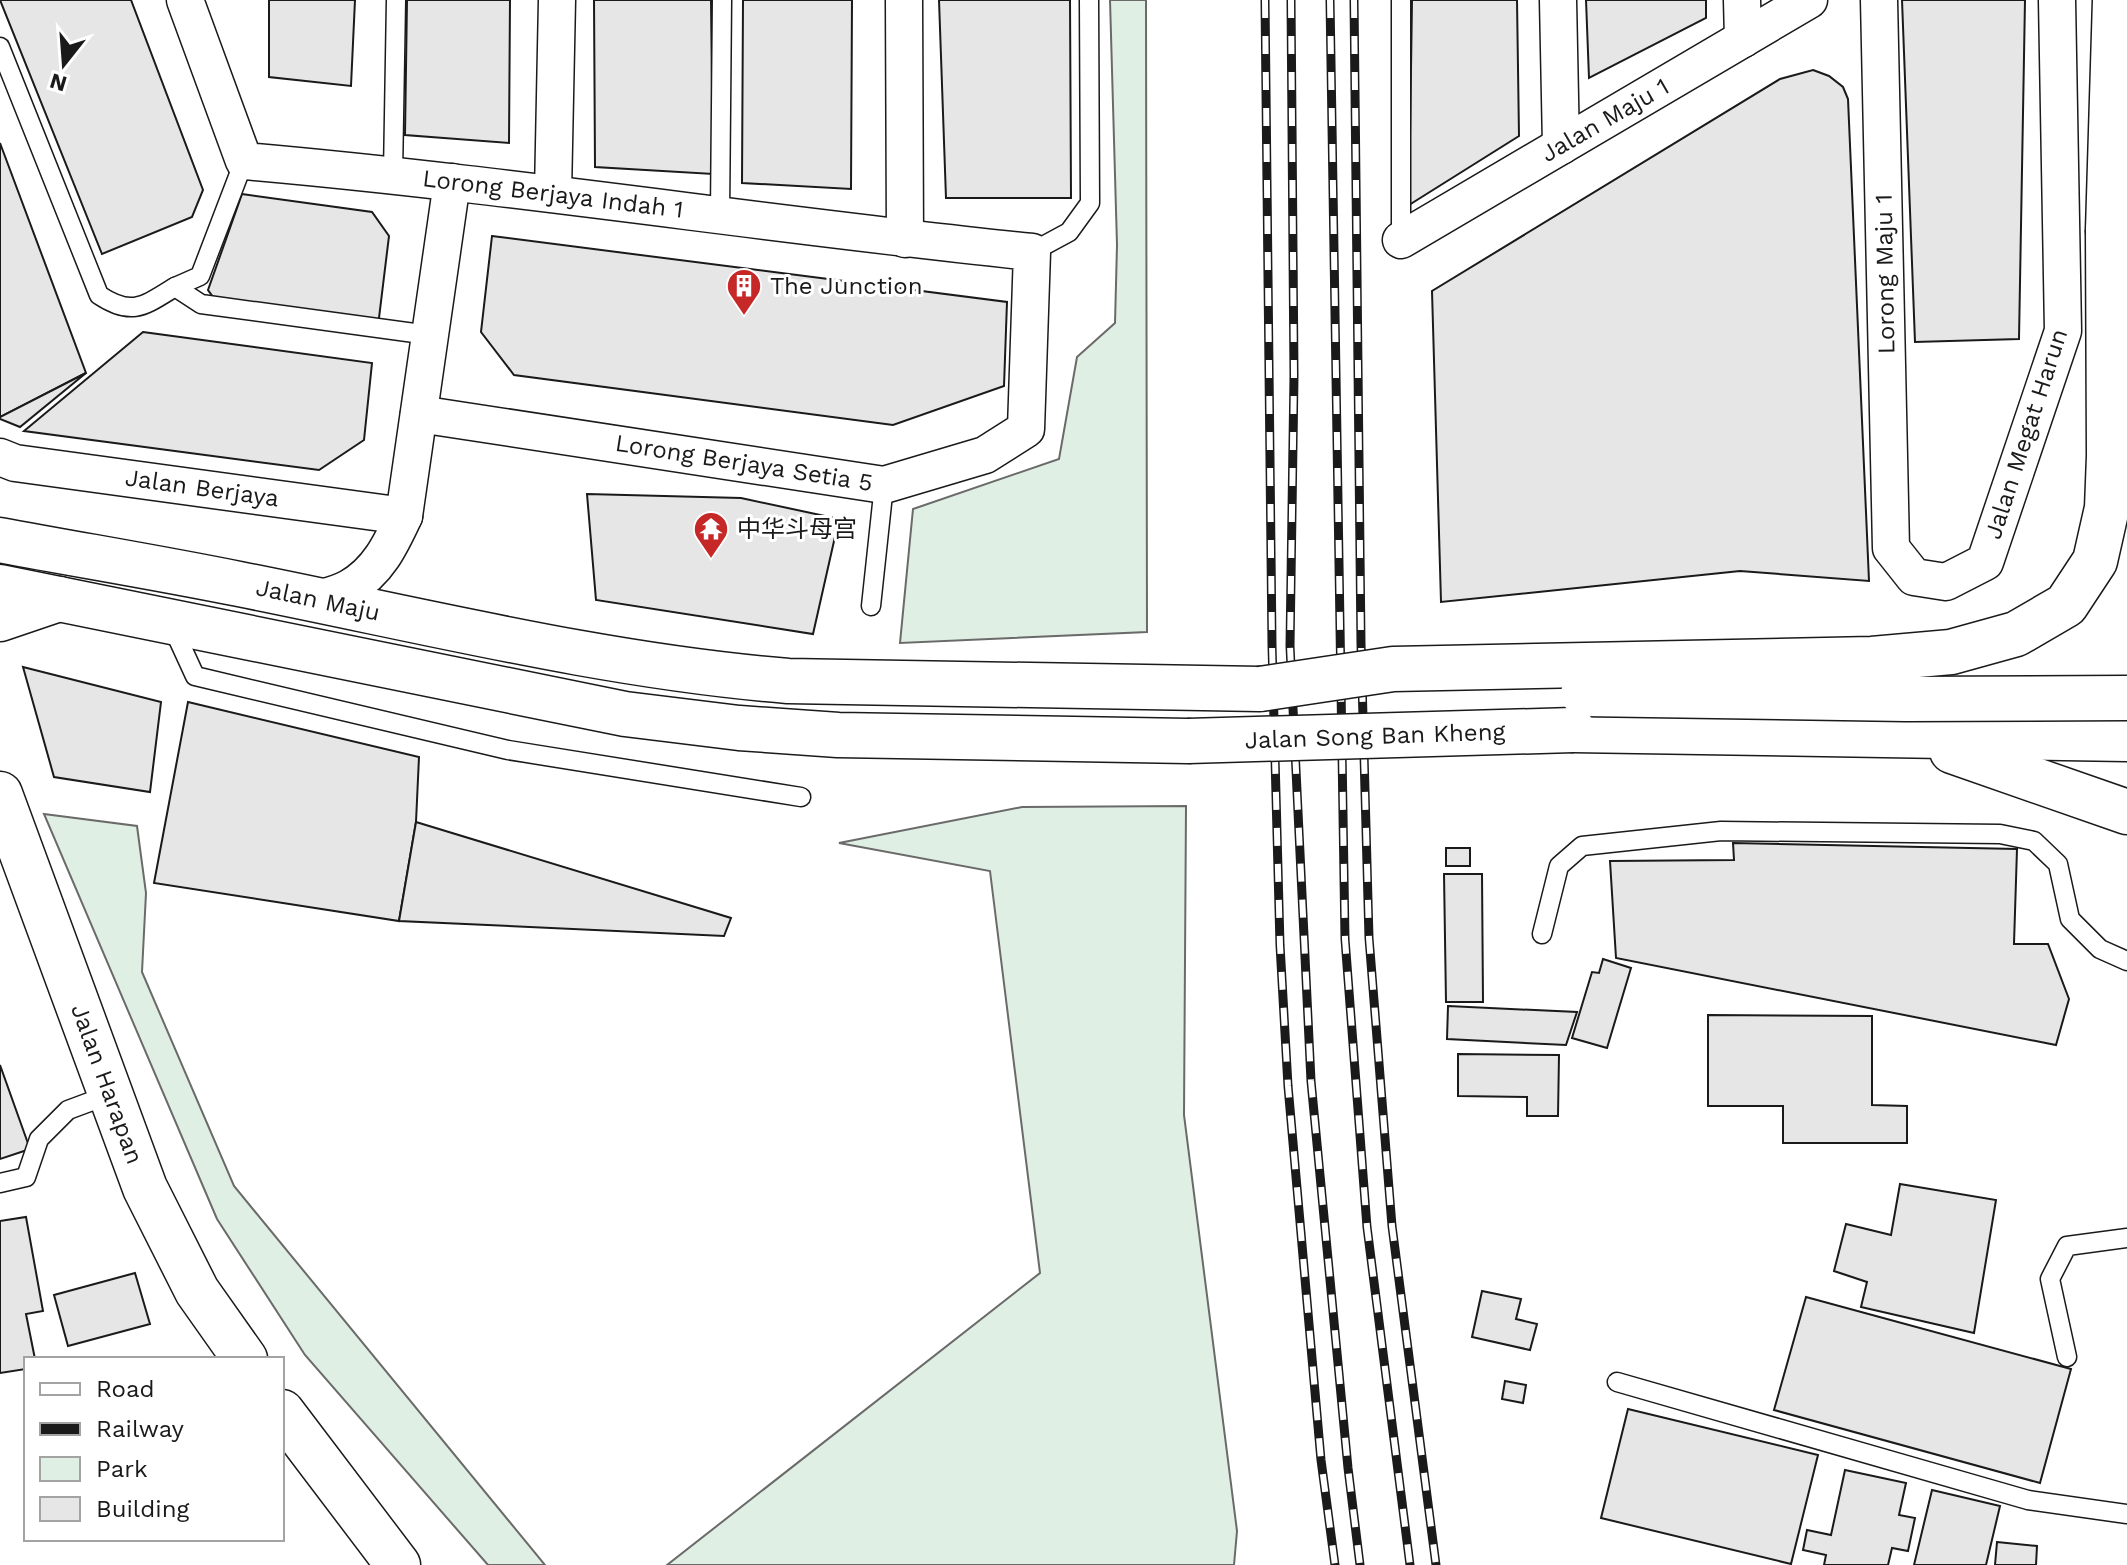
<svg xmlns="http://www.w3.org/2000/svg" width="2127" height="1565" font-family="'Work Sans','Noto Sans SC',sans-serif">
<rect width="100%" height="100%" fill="#fff"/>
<g fill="#e0efe3" stroke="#6a6a6a" stroke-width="2">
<polygon points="1110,0 1146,0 1147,632 900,643 913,509 1059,459 1077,357 1115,323 1117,245"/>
<polygon points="1186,806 1184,1115 1237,1531 1234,1565 667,1565 1040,1273 990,871 839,843 1022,807"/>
<polygon points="44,814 137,826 146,893 142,972 234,1186 545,1565 488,1565 305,1355 217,1219"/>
</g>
<g fill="#e6e6e6" stroke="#1a1a1a" stroke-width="2">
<polygon points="0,0 131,0 203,190 192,217 102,254"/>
<polygon points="269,0 355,0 351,86 269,77"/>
<polygon points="407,0 510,0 509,143 405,135"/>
<polygon points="594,0 711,0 713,174 595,167"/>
<polygon points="743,0 852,0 851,189 742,183"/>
<polygon points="939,0 1070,0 1071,198 946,198"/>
<polygon points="1412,0 1517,0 1519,136 1409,205"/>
<polygon points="1586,0 1706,0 1706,18 1589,78"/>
<polygon points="1902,0 2025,0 2019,339 1915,342"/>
<polygon points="1813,70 1829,76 1843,87 1848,99 1869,581 1740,571 1441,602 1432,291 1780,79"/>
<polygon points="0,143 86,373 0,417"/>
<polygon points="242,194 372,212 389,236 378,326 216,301 208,290"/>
<polygon points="492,236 1007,302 1004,386 893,425 514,375 481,332"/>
<polygon points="143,332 372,363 364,440 319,470 24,431"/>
<polygon points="86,373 20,427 0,419 0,417"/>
<polygon points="587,494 741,498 839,519 813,634 596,600"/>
<polygon points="23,667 161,702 150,792 54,777"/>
<polygon points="188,702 419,757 416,822 399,921 154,883"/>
<polygon points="416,822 731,918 724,936 399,921"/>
<polygon points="1733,843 2017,849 2014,944 2048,944 2069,999 2056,1045 1616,958 1610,861 1734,860"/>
<rect x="1446" y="848" width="24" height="18"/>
<polygon points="1444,874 1482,874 1483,1002 1446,1002"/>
<polygon points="1603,959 1631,968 1607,1048 1572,1038 1592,972 1599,973"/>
<polygon points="1448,1006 1577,1012 1566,1045 1447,1039"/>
<polygon points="1708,1015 1872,1016 1872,1105 1907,1106 1907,1143 1783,1143 1783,1106 1708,1106"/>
<polygon points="1458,1054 1559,1055 1558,1116 1527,1116 1527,1097 1458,1096"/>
<polygon points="0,1065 30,1149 0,1159"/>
<polygon points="1900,1184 1996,1200 1974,1333 1861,1307 1867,1282 1834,1271 1846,1224 1891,1235"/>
<polygon points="26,1217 43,1311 26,1314 35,1359 26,1359 26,1369 0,1373 0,1221"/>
<polygon points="135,1273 150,1324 68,1346 54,1295"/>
<polygon points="1482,1291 1521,1299 1516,1319 1537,1324 1530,1350 1472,1337"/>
<polygon points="1806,1297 2071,1369 2040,1483 1774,1410"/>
<polygon points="1505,1381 1526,1385 1523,1403 1502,1399"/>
<polygon points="1628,1409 1818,1455 1791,1564 1601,1518"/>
<polygon points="1845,1470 1906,1483 1899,1515 1915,1518 1908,1551 1892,1548 1888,1565 1824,1565 1826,1555 1803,1550 1807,1530 1831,1535"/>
<polygon points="1932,1490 2000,1506 1986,1565 1914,1565"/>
<polygon points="1997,1542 2037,1546 2036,1565 1995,1565"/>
</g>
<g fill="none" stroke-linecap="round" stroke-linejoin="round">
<defs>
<g id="lane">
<polyline points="1401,0 1401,240"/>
<path d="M0,47L99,295C132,317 144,306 175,287L201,304L429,335"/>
<polyline points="393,174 396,0"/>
<polyline points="720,214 722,0"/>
<polyline points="1032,252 1069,232 1090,203 1089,0"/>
<polyline points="175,287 200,276 244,161"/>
<polyline points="871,606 884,485"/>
<polyline points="172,626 195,676 508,750 801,797"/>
<polyline points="1542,934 1559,866 1582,846 1721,831 2000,834 2034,841 2058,864 2070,919 2100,949 2127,961"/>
<polyline points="0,1183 26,1177 39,1139 68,1110 111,1094"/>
<polyline points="2067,1357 2050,1279 2067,1246 2127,1238"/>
<polyline points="1617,1382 2028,1500 2127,1514"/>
</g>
<g id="street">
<path d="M185,0L244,161C508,184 769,225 1032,252L1026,429L985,455L884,485L419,414"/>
<polyline points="904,0 905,239"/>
<polyline points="1558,0 1561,146"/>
<polyline points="1742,0 1743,39"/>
<polyline points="1879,0 1891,548 1914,577 1946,582 1985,562 2063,331 2057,0"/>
<polyline points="553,193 557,0"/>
<polyline points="1401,240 1809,0"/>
<polyline points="0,457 15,463 404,516"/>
<path d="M312,601C324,597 338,594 349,588C378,572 391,544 404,516L452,182"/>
</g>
<g id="secondary">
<polyline points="0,619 59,599"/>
<polyline points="0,794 145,1188 197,1291 245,1359"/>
<polyline points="282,1412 398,1565"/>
</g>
<g id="primary">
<polyline points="2108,230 2115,0"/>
<path d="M0,540C80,555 160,568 239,584C421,620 603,666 788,681L1260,689"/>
<polyline points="0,587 625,714 739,728 838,735 1188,741"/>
<polyline points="1573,730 2127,739"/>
<polyline points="1952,751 2127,812"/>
</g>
</defs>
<use href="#lane" stroke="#1a1a1a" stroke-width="21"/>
<use href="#street" stroke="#1a1a1a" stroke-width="39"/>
<use href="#secondary" stroke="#1a1a1a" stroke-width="47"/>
<use href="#primary" stroke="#1a1a1a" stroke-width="47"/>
<use href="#lane" stroke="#fff" stroke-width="18"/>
<use href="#street" stroke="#fff" stroke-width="36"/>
<use href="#secondary" stroke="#fff" stroke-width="44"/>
<use href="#primary" stroke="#fff" stroke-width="44"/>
<defs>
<g id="rail">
<polyline points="1265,0 1272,645 1280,945 1288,1086 1321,1460 1335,1565"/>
<polyline points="1291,0 1294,376 1290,646 1311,1081 1348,1468 1360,1565"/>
<polyline points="1330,0 1345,939 1367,1227 1410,1565"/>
<polyline points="1354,0 1361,644 1369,938 1392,1226 1436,1565"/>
</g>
</defs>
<use href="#rail" stroke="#1a1a1a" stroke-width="9"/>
<use href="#rail" stroke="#fff" stroke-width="6" stroke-dasharray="18" stroke-linecap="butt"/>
<defs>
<g id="primary-bridge">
<polyline points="1260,689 1393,669 1872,659 1951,652 2016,634 2066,605 2095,561 2107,508 2109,456 2108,230"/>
<polyline points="1583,694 1906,699 2127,698"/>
<polyline points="1188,741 1573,730"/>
</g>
</defs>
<use href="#primary-bridge" stroke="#1a1a1a" stroke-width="47" stroke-linecap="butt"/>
<use href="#primary-bridge" stroke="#fff" stroke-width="44"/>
</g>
<defs>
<symbol id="building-pin" viewBox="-11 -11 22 30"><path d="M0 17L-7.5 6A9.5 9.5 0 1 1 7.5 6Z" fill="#c62828" stroke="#fff"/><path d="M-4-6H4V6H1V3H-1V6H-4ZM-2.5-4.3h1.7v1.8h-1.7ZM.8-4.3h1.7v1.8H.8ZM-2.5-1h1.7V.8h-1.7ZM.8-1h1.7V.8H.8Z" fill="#fff"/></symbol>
<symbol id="temple-pin" viewBox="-11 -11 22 30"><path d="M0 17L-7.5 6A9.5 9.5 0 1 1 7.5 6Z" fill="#c62828" stroke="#fff"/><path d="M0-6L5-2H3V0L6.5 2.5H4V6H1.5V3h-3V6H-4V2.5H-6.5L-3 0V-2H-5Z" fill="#fff"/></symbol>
</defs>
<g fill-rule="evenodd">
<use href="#building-pin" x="724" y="266" width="40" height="54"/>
<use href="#temple-pin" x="691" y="509" width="40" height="54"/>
</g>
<g text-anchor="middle" stroke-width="6" stroke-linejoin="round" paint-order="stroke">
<g font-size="24" fill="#1a1a1a" stroke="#fff">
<text transform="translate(1605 120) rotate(-30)" y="8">Jalan Maju 1</text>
<text transform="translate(553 194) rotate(7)" y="8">Lorong Berjaya Indah 1</text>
<text transform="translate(1885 274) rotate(-91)" y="8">Lorong Maju 1</text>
<text transform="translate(2026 434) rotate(-72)" y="8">Jalan Megat Harun</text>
<text transform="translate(744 463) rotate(9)" y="8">Lorong Berjaya Setia 5</text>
<text transform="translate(202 488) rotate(8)" y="8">Jalan Berjaya</text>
<text transform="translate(318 600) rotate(12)" y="8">Jalan Maju</text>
<text transform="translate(1375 736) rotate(-2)" y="8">Jalan Song Ban Kheng</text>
<text transform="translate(107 1084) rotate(70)" y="8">Jalan Harapan</text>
</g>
<g font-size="24" fill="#1a1a1a" stroke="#fff" text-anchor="start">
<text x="770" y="294">The Junction</text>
<text x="737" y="537">中华斗母宫</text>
</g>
</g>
<rect x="24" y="1357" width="260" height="184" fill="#ffffff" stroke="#a3a3a3" stroke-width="2"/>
<rect x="40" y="1383" width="40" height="12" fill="#ffffff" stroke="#a3a3a3" stroke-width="2"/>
<text x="96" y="1397" font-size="24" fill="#1a1a1a">Road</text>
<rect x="40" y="1423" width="40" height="12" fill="#1a1a1a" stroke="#a3a3a3" stroke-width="2"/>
<text x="96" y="1437" font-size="24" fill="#1a1a1a">Railway</text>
<rect x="40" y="1457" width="40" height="24" fill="#e0efe3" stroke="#a3a3a3" stroke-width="2"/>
<text x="96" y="1477" font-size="24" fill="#1a1a1a">Park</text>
<rect x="40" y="1497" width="40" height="24" fill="#e6e6e6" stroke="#a3a3a3" stroke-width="2"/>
<text x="96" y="1517" font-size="24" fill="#1a1a1a">Building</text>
<g transform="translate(64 64) rotate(197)" stroke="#ffffff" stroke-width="6" paint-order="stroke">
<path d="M0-6L14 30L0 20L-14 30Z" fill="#1a1a1a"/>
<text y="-12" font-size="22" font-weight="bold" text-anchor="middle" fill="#1a1a1a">N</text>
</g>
</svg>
